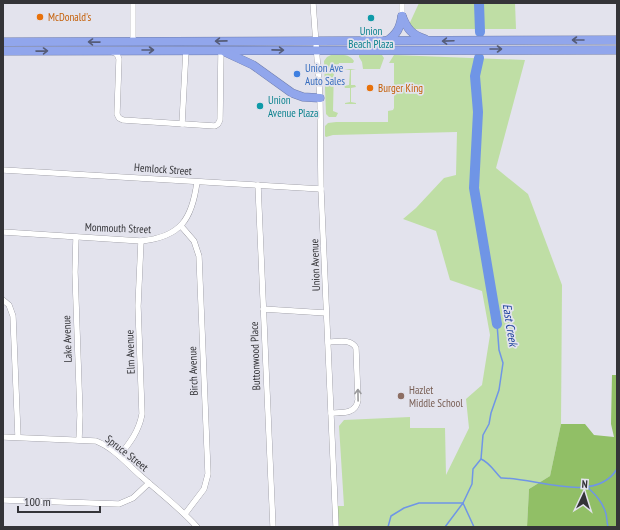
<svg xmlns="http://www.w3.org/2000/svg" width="620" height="530" font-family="'PT Sans Narrow',sans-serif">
<rect width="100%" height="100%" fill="#e3e3ed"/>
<g fill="#bfdea5">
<polygon points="419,3 515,3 516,29 407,29"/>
<path d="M331,55C339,55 349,53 354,61L353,63H339L338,67L334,68L333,111L338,113L336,117H329L326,114L324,61L327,57Z"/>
<polygon points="359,55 382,55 384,58 380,69 363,69 362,62 359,57"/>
<polygon points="394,55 525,60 496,168 528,194 562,285 561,424 550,476 529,489 527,527 334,527 336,506 344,506 339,426 344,420 410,417 410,428 445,428 446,475 469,428 466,399 482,385 490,335 482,291 450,280 436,231 403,219 416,208 444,178 456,175 457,132 333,135 326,137 325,136 325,126 328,123 336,122 388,122 388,111 393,110 394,108 394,63 389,63"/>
<polygon points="344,69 356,69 351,70 351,85 355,85 356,87 351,88 351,102 356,103 356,104 345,104 345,103 350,102 350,88 345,88 344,86 349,85 350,70"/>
</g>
<polygon fill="#91bf66" points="612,375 617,375 617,527 527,527 529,489 550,476 561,424 585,424 594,435 614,437 611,424"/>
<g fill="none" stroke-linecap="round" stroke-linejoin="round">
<g stroke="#6f95e6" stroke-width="1.5">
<path d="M481,459C490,463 494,471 501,478C534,477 595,505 617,469"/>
<path d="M586,486C595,494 603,502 606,514C607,519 607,523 608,527"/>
<polyline points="388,527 391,516 404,508 419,503 463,503 472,484 473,469 481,459 483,435 489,424 491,413 499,390 503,363 499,350 497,324"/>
<polyline points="445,527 463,503 474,527"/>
</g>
<g stroke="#6f95e6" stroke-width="10">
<polyline points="479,3 480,32"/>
<polyline points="479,58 475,76 478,112 474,188 497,324"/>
</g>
<defs>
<g id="minor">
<polyline points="133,3 133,42"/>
<polyline points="313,3 320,98 321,189 336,527"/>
<polyline points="402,3 402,16"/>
<polyline points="111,51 117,54 119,59 117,114 119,118 123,120 215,126 218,124 220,120 221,50"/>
<polyline points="182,124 186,50"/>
<polyline points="3,170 321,189"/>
<polyline points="258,185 273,527"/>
<polyline points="181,226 194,241 199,256 208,474 204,489 185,514"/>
<path d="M3,232L141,241C181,237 192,219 197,182"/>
<polyline points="76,237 75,272 80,415 79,440"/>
<polyline points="3,300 9,305 13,316 18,437"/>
<polyline points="263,309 326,313"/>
<path d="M328,342C337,342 351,338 356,348L358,400C356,414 343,413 331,413"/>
<path d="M3,437L96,441C114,448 128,465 142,477C160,493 181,509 197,527"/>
<path d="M119,456C130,443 139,431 142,414L138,306L141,241"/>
<polyline points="3,500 119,504 133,498 149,483"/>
</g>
<g id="highway">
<path d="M402,16C407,29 412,35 425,39"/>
<path d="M387,41C397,34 400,28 402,16"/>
<polyline points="3,42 617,40"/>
<polyline points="3,51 617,50"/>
<polyline points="225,52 253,65 292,93 303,97 320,98"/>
</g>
</defs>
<use href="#minor" stroke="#81808a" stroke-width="6"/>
<use href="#highway" stroke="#707ead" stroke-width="9"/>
<use href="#minor" stroke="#fff" stroke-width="5.5"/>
<use href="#highway" stroke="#91a6ec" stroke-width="8"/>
</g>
<defs><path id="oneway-shaft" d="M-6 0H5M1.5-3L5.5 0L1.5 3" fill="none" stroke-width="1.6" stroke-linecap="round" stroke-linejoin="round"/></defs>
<g stroke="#555c77">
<use href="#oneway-shaft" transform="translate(578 40) rotate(-180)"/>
<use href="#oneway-shaft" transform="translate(221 41) rotate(179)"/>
<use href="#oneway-shaft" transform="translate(448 41) rotate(178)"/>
<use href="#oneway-shaft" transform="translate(94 42) rotate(-179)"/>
<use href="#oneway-shaft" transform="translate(496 49)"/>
<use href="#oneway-shaft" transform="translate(148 50)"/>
<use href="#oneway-shaft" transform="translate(278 50) rotate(1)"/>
<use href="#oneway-shaft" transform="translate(42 51) rotate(-1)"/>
</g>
<use stroke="#9a9a9c" href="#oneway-shaft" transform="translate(358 395) rotate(-91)"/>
<g fill="#e8710a" stroke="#e3e3ed" stroke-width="1.5">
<circle cx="40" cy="17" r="4"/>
<circle cx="370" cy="88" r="4"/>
</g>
<g fill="#0f9aa8" stroke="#e3e3ed" stroke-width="1.5">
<circle cx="371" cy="18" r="4"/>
<circle cx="260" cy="106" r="4"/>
</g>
<circle fill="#3f7fe0" stroke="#e3e3ed" stroke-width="1.5" cx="297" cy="74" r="4"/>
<circle fill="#8d6e63" stroke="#e3e3ed" stroke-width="1.5" cx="401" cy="396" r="4"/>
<g text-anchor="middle" stroke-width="3.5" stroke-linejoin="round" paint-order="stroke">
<g font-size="11" fill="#c56008" stroke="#e3e3ed" text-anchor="start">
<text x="48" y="21">McDonald's</text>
<text x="378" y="92">Burger King</text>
</g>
<g font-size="11" fill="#0d838f" stroke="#e3e3ed">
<text x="371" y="35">Union<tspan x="371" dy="13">Beach Plaza</tspan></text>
<text x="268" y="104" text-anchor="start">Union<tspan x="268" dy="13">Avenue Plaza</tspan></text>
</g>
<g font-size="11" fill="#366cbe" stroke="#e3e3ed" text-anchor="start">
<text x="305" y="72">Union Ave<tspan x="305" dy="13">Auto Sales</tspan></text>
</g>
<g font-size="11" fill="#343438" stroke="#e3e3ed">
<text transform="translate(163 169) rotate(4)" y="4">Hemlock Street</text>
<text transform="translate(118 228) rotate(2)" y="4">Monmouth Street</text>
<text transform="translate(315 265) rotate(-92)" y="4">Union Avenue</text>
<text transform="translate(67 339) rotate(-92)" y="4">Lake Avenue</text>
<text transform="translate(130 352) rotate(-92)" y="4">Elm Avenue</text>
<text transform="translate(255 356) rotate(-92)" y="4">Buttonwood Place</text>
<text transform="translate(193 371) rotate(-92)" y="4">Birch Avenue</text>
<text transform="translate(127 453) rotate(38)" y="4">Spruce Street</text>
</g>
<g font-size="11" fill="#785e54" stroke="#e3e3ed" text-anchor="start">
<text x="409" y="394">Hazlet<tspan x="409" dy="13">Middle School</tspan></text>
</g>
<g font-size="12" font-style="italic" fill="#193e9b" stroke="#e3e3ed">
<text transform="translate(510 325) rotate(81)" y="4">East Creek</text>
</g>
</g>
<rect width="620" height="530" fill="none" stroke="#343438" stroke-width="8"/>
<g transform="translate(584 494) rotate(4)" stroke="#e3e3ed" stroke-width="3" paint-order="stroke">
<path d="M0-3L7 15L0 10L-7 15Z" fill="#343438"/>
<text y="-6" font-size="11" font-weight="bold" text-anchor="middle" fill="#343438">N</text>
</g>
<path d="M18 506v6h82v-6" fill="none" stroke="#343438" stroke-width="2"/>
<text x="24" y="506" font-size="12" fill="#343438" stroke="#e3e3ed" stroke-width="3" paint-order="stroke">100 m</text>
</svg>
